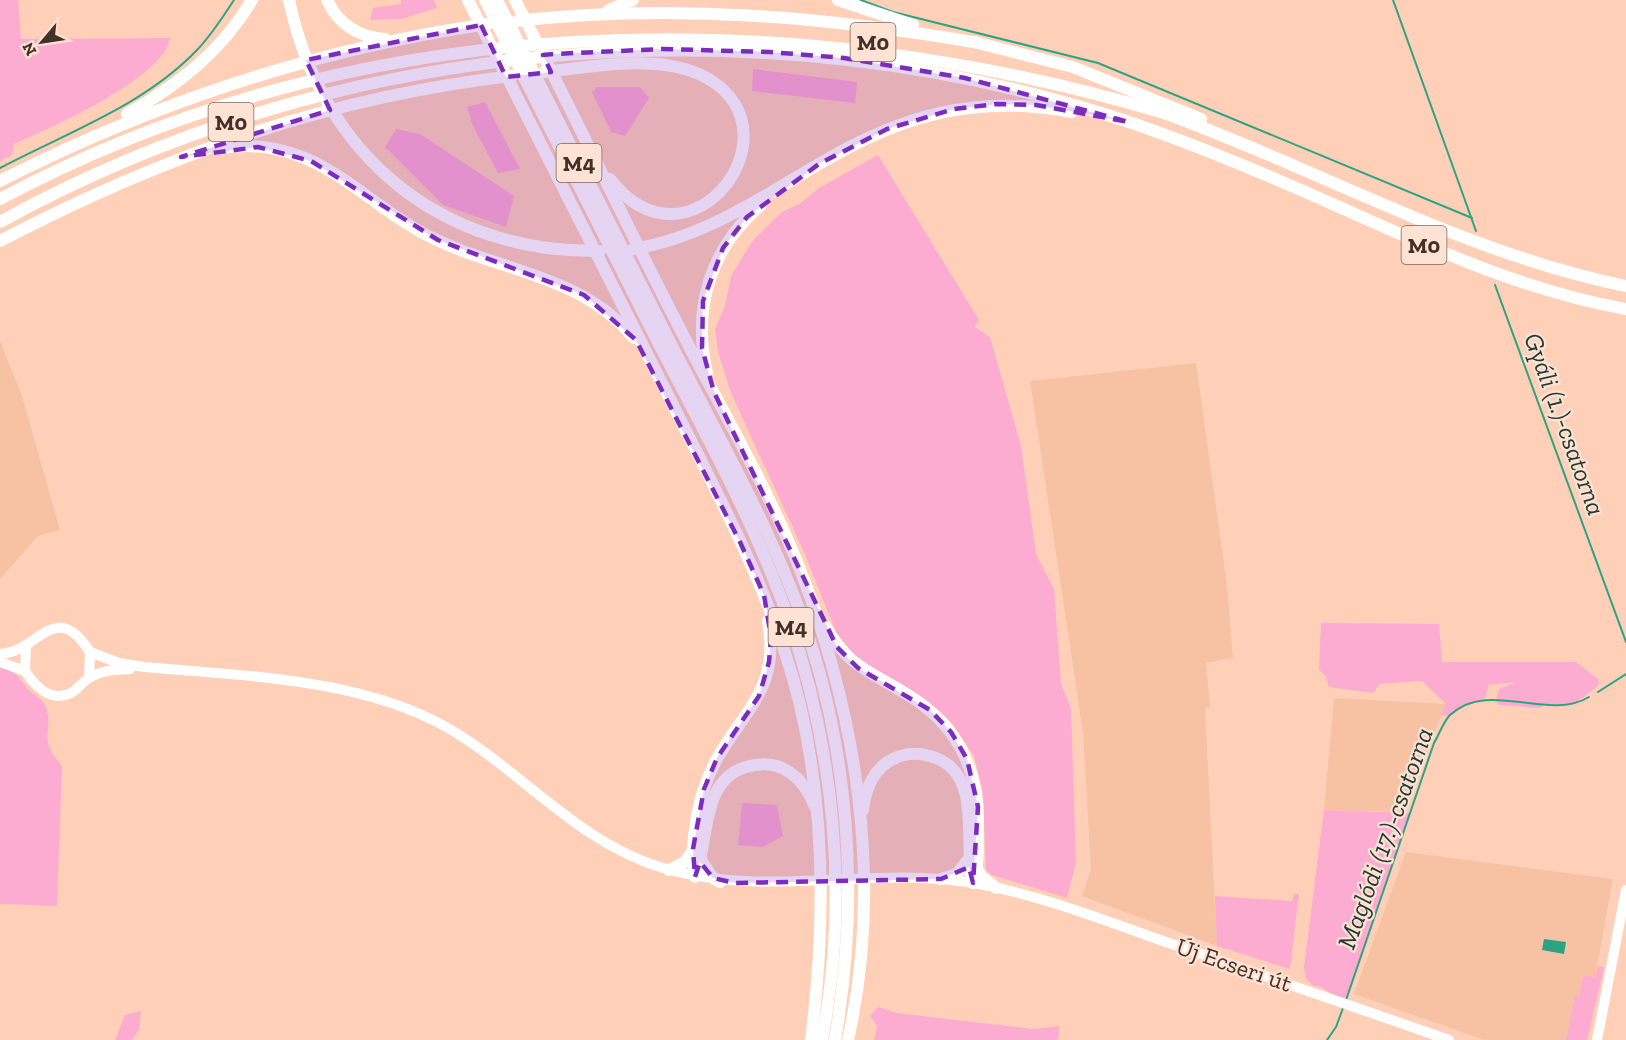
<svg xmlns="http://www.w3.org/2000/svg" width="1626" height="1040" font-family="'Zilla Slab',serif">
<rect width="100%" height="100%" fill="#ffd0b7"/>
<g fill="#f7c1a4">
<polygon points="0,341 22,396 60,530 38,536 0,579"/>
<polygon points="1196,363 1227,585 1233,658 1206,663 1210,707 1205,708 1217,946 1082,896 1091,869 1083,732 1030,381"/>
<polygon points="1334,698 1446,704 1402,812 1324,810"/>
<polygon points="1406,852 1613,879 1595,978 1583,976 1579,997 1575,997 1566,1040 1484,1040 1354,994"/>
</g>
<g fill="#fcabd1">
<path d="M0,0H18L21,39L170,38C166,77 49,129 14,144L12,155L0,161Z"/>
<polygon points="401,0 434,0 437,8 401,19 370,20 373,8 401,4"/>
<polygon points="753,69 857,82 855,103 752,91"/>
<polygon points="597,87 640,87 649,98 625,136 611,132 592,92"/>
<polygon points="485,102 520,169 498,173 473,126 467,107"/>
<polygon points="396,129 420,134 514,196 506,227 443,205 385,147"/>
<polygon points="878,155 979,320 975,327 990,337 1021,446 1036,554 1054,589 1061,684 1071,708 1076,862 1067,898 992,875 986,870 983,792 974,756 953,724 936,708 856,658 836,632 804,552 731,393 718,352 715,329 725,306 731,276 753,240 782,212 801,203 819,188"/>
<polygon points="1321,623 1439,624 1442,662 1576,662 1599,680 1598,686 1572,705 1546,704 1539,708 1499,705 1496,700 1499,689 1516,682 1489,685 1484,700 1466,705 1449,716 1441,715 1446,704 1422,681 1380,684 1373,693 1329,687 1325,675 1319,670"/>
<path d="M0,666C15,671 18,676 28,689C33,695 41,697 45,705C56,731 35,736 62,766L57,906L0,904Z"/>
<polygon points="742,803 777,805 783,836 763,847 738,845"/>
<polygon points="1324,810 1410,813 1347,997 1338,998 1321,987 1312,985 1306,978 1304,967"/>
<polygon points="1294,894 1299,894 1290,969 1217,946 1215,896 1292,901"/>
<polygon points="1598,966 1604,967 1587,1040 1566,1040 1575,996 1579,997 1583,976 1595,977"/>
<polygon points="878,1007 897,1013 1032,1029 1059,1026 1058,1040 874,1040 877,1026 870,1016"/>
<polygon points="141,1011 139,1030 132,1040 115,1040 125,1015"/>
</g>
<polygon fill="#2ca483" points="1544,939 1566,942 1564,954 1542,950"/>
<g fill="none" stroke-linecap="round" stroke-linejoin="round">
<g stroke="#2ca483" stroke-width="2">
<polyline points="861,0 893,12 1098,63 1472,218"/>
<polyline points="1393,0 1476,231"/>
<path d="M0,168C66,133 143,106 196,51C211,36 222,18 234,0"/>
<polyline points="1495,285 1626,642"/>
<polyline points="1598,692 1626,674"/>
<path d="M1346,1000L1434,743C1439,735 1443,722 1450,715C1489,679 1548,722 1589,697"/>
<polyline points="1327,1040 1336,1027 1343,1008"/>
</g>
<g stroke="#fff" stroke-width="10">
<path d="M26,648L25,671C35,686 50,703 71,693C78,689 82,682 89,678C101,670 116,670 130,669"/>
<path d="M90,652L119,663L144,667C243,676 361,678 448,728C522,771 578,843 663,868C768,899 870,865 974,883C1040,895 1103,920 1166,942C1261,975 1355,1007 1449,1040"/>
<path d="M0,654C39,652 55,597 90,652L89,678"/>
<polyline points="0,662 25,671"/>
</g>
<polyline stroke="#fff" stroke-width="10" points="1597,1040 1626,890"/>
<g stroke="#fff" stroke-width="12">
<path d="M289,0C322,156 441,253 600,251"/>
<path d="M327,0C338,24 359,37 385,39"/>
<path d="M468,0C535,134 604,267 671,401C720,499 774,597 800,705C826,815 825,929 811,1040"/>
<path d="M485,0C542,114 600,227 657,340C703,430 753,519 787,614C835,750 849,898 822,1040"/>
<path d="M497,0C555,115 614,230 672,346C716,432 765,518 799,609C850,747 860,896 835,1040"/>
<path d="M515,0C570,106 621,214 676,321C718,404 767,485 801,572C858,720 883,884 848,1040"/>
<polyline points="838,0 913,25"/>
<polyline points="609,10 633,0"/>
<path d="M517,21C672,3 826,17 979,43"/>
<polyline points="974,42 1073,67 1201,119"/>
<path d="M544,72C592,67 653,54 699,74C809,124 691,284 610,179"/>
<path d="M127,114C177,86 222,51 252,0"/>
<path d="M217,149C242,144 270,146 294,154C342,170 378,209 421,232C494,272 578,271 634,338"/>
<path d="M0,181C155,102 316,49 488,24"/>
<path d="M0,199C356,8 784,0 1164,113C1319,169 1463,253 1626,286"/>
<path d="M0,222C339,34 765,0 1132,123C1202,147 1270,176 1337,206C1431,248 1524,291 1626,309"/>
<path d="M0,241C163,156 328,97 512,76"/>
<path d="M633,249C702,238 759,199 819,164C901,115 976,94 1072,112"/>
<path d="M707,373C692,309 710,248 761,205"/>
<path d="M825,626C850,670 872,671 911,697C955,724 978,768 978,819C977,840 980,864 973,883"/>
<path d="M863,810C866,788 873,768 895,758C908,752 923,753 936,758C982,776 964,841 972,879"/>
<polyline points="701,860 713,878 720,882"/>
<polyline points="976,867 982,877 996,888"/>
<polyline points="669,870 685,862 693,850"/>
<path d="M697,870C709,836 702,780 746,767C756,764 767,763 777,766C795,772 808,788 814,805"/>
<path d="M695,877C689,839 699,790 718,757C747,707 780,686 768,621"/>
<polyline points="941,879 957,874 967,861"/>
</g>
</g>
<path fill="#7b2cbf" fill-opacity="0.2" stroke="#7b2cbf" stroke-width="4.5" stroke-dasharray="12 8" stroke-linejoin="round" d="M481,25L506,77L551,72L543,55L553,54L663,49L770,52L844,58L965,78L1129,122L1036,105L997,104L954,109L887,129L819,164L747,217L723,248L703,301L702,348L714,392L837,647L858,668L930,710L951,732L967,759L978,807L973,883L969,867L941,879L735,883L713,878L700,862L695,877L693,849L704,789L717,758L759,696L769,662L771,637L764,595L740,542L636,340L584,295L438,240L311,161L258,147L181,157L330,110L306,60Z"/>
<g text-anchor="middle" stroke-width="4.5" stroke-linejoin="round" paint-order="stroke">
<g fill="#fee2d3" stroke="#7b665b" stroke-width="1.5">
<rect x="850.5" y="23" width="45" height="38" rx="4.5"/>
<rect x="208.5" y="103" width="45" height="38" rx="4.5"/>
<rect x="556.5" y="144" width="45" height="38" rx="4.5"/>
<rect x="1401.5" y="226" width="45" height="38" rx="4.5"/>
<rect x="768.5" y="608" width="45" height="38" rx="4.5"/>
</g>
<g font-size="22" font-weight="bold" fill="#433127">
<text x="873" y="50">M0</text>
<text x="231" y="130">M0</text>
<text x="579" y="171">M4</text>
<text x="1424" y="253">M0</text>
<text x="791" y="635">M4</text>
</g>
<g font-size="24" fill="#433127" stroke="#fee2d3">
<text transform="translate(1234 965) rotate(19)" y="8">Új Ecseri út</text>
</g>
<g font-size="26" font-style="italic" fill="#223b32" stroke="#fee2d3">
<text transform="translate(1565 424) rotate(70)" y="9">Gyáli (1.)-csatorna</text>
<text transform="translate(1385 838) rotate(-70)" y="9">Maglódi (17.)-csatorna</text>
</g>
</g>
<g transform="translate(42 42) rotate(241)" stroke="#fee2d3" stroke-width="4.5" paint-order="stroke">
<path d="M0-4.5L10 22L0 15L-10 22Z" fill="#433127"/>
<text y="-9" font-size="16" font-weight="bold" text-anchor="middle" fill="#433127">N</text>
</g>
</svg>
